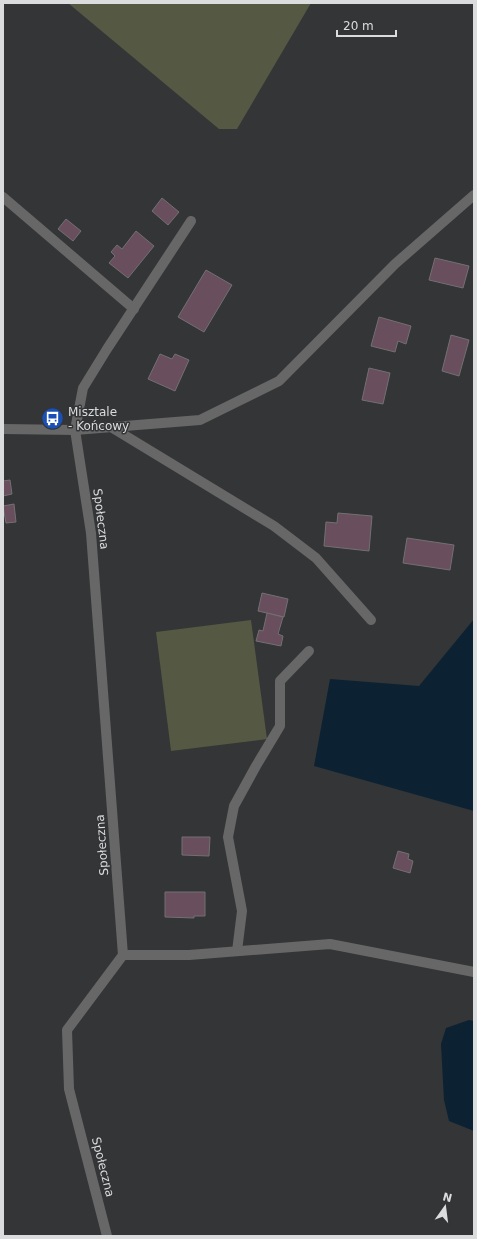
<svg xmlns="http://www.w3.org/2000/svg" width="477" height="1239" font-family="'DejaVu Sans',sans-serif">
<rect width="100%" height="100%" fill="#333537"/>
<g fill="#555843">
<polygon points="68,3 311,3 237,129 219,129"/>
<polygon points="251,620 267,739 171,751 156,632"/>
</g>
<g fill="#0c2233">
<polygon points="474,619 474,811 314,766 330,679 419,686"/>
<polygon points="469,1020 474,1021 474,1131 449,1121 444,1100 441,1044 446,1028"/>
</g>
<g fill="#694e5e" stroke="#737071">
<polygon points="162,198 179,212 168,225 152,211"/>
<polygon points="66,219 81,231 73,241 58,229"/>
<polygon points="136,231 154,246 128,278 109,263 115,256 111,252 117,245 122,249"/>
<polygon points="435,258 469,266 463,288 429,280"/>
<polygon points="206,270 232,285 204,332 178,317"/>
<polygon points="379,317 411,326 406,344 398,341 395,352 371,346"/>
<polygon points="451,335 469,340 459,376 442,371"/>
<polygon points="160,354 172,359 175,354 189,360 175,391 148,379"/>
<polygon points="369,368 390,373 383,404 362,400"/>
<polygon points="10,480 12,494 3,496 3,481"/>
<polygon points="14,504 16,522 6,523 3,506"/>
<polygon points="338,513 372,516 369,551 324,546 326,522 337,523"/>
<polygon points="407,538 454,545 450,570 403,563"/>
<polygon points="262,593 288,599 284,617 258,611"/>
<polygon points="267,613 283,617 278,634 283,636 281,646 256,641 259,630 263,631"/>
<polygon points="182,837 210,837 209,856 182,855"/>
<polygon points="398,851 409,854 408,859 413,861 410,873 393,868"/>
<polygon points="165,892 205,892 205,916 194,916 194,918 165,917"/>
</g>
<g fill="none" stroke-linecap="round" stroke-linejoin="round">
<g stroke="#686767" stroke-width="10">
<polyline points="3,197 134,309"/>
<polyline points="111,427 274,526 316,558 371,620"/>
<polyline points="75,430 83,388 107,349 191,221"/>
<polyline points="237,951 242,911 228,837 234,806 256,766 280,726 280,681 309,651"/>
<polyline points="123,955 189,955 330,944 474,972"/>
</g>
<g stroke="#686767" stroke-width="10">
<polyline points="3,429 75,430 200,420 279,381 395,264 474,195"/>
<polyline points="75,430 91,533 123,955 67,1030 69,1089 107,1236"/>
</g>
</g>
<defs>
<symbol id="bus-disc" viewBox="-11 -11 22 22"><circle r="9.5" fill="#1a4fb4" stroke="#333537"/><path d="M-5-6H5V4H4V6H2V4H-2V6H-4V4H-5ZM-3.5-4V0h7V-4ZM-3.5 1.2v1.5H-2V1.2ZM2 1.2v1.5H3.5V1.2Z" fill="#fff"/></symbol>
</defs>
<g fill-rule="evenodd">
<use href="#bus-disc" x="40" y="406" width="25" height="25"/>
</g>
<g text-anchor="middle" stroke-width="3" stroke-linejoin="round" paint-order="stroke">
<g font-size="12" fill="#dadcdd" stroke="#333537" text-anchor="start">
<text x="68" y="416">Misztale<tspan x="68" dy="14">- Końcowy</tspan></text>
</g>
<g font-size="12" fill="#dadcdd" stroke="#333537">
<text transform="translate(101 519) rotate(83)" y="4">Społeczna</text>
<text transform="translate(102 845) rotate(-94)" y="4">Społeczna</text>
<text transform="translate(103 1167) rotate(76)" y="4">Społeczna</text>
</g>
</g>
<rect width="477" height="1239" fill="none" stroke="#dadcdd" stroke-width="8"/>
<g transform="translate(445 1207) rotate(14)" stroke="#333537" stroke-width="3" paint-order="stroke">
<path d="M0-3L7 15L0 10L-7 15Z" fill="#dadcdd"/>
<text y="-6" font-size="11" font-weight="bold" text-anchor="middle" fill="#dadcdd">N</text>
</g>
<path d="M337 30v6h59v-6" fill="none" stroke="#dadcdd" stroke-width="2"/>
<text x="343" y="30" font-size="12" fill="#dadcdd" stroke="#333537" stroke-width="3" paint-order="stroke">20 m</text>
</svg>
